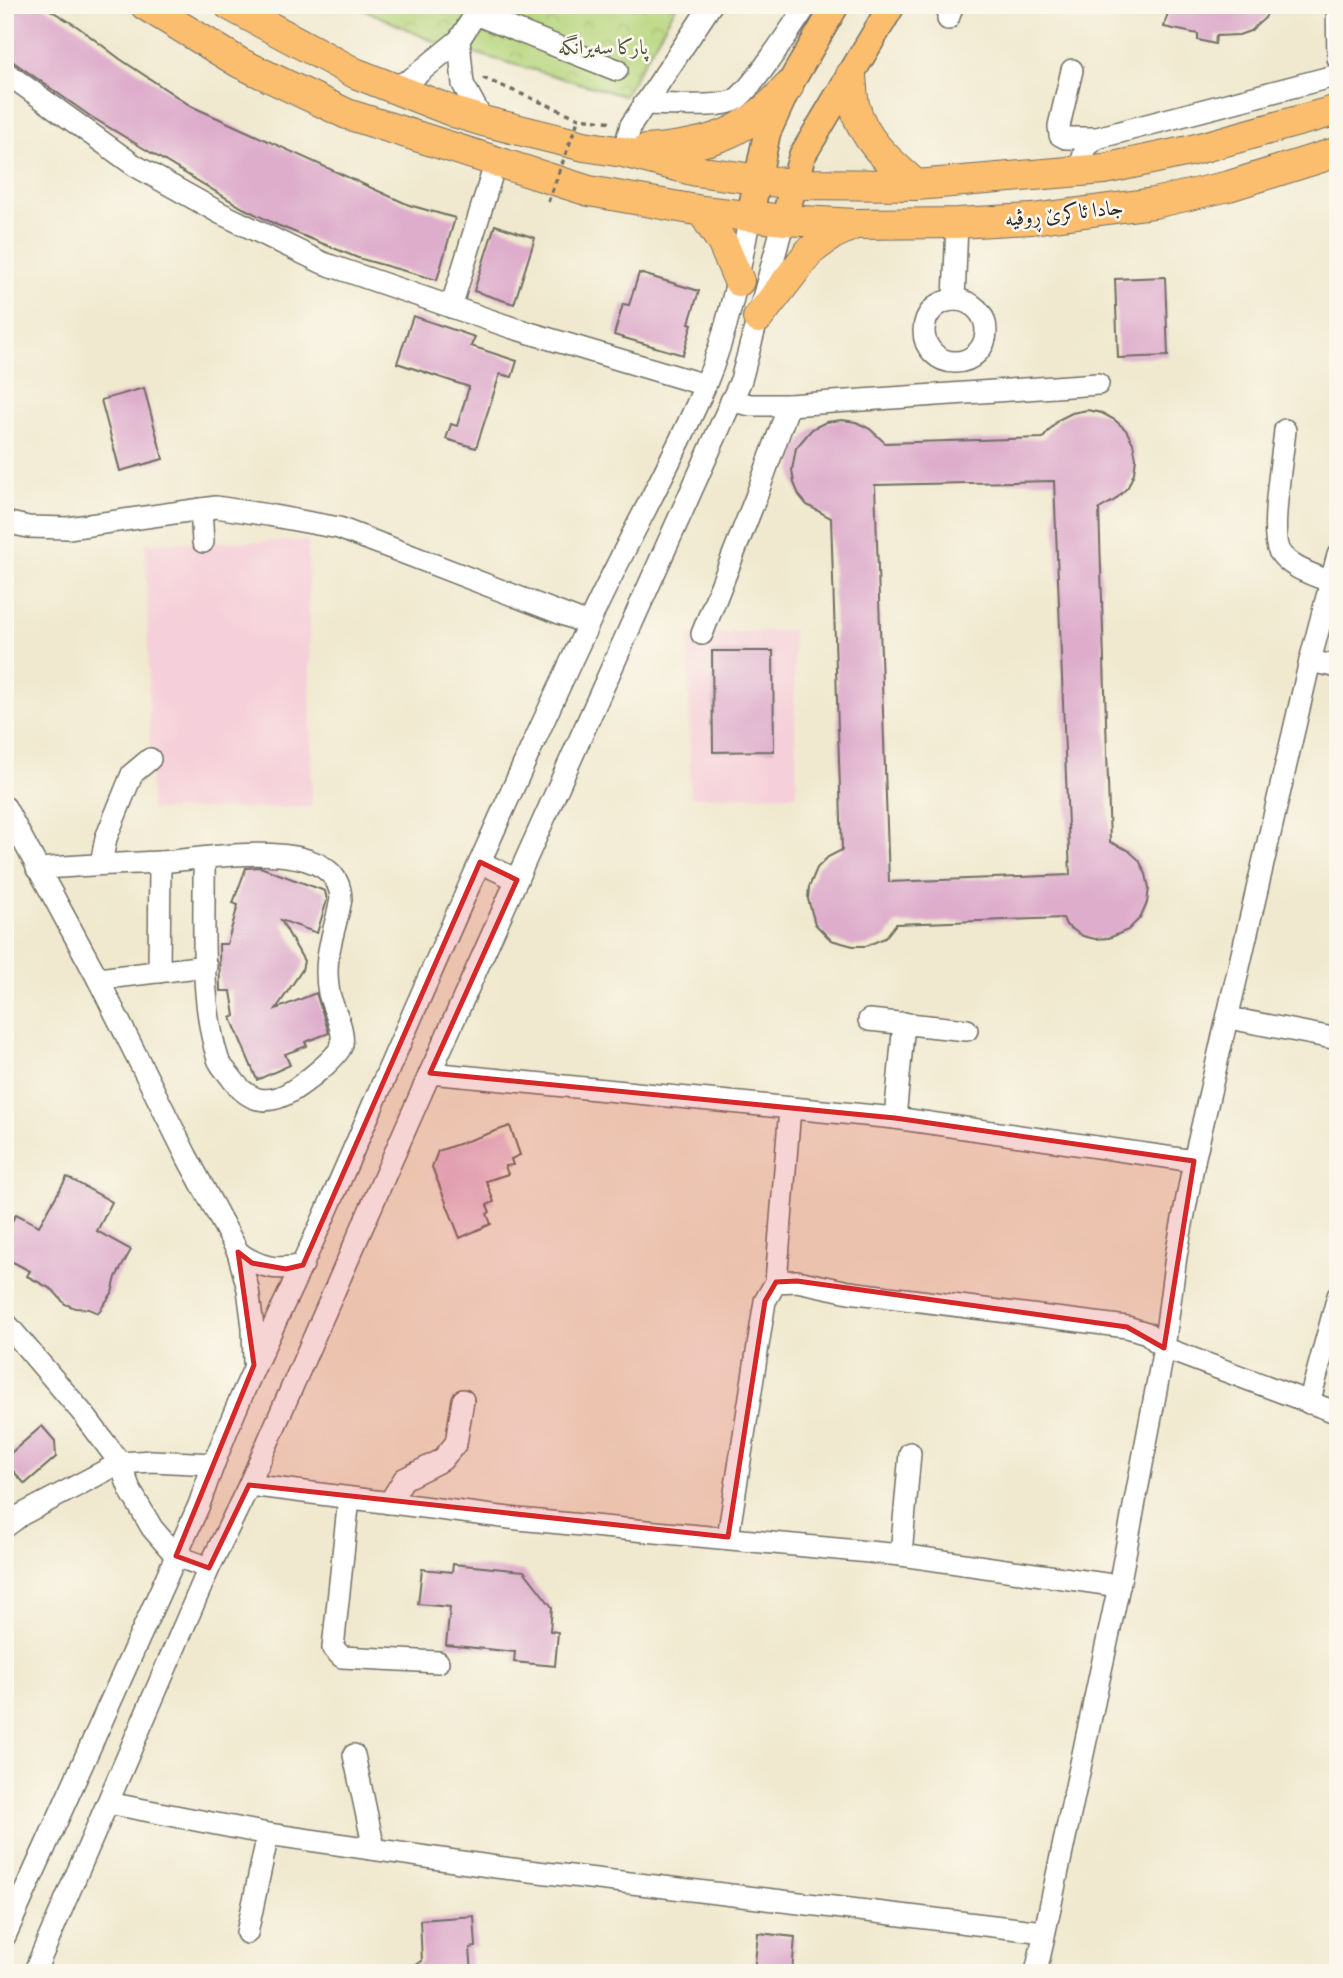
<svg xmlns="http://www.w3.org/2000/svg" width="1343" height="1978" font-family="'IM FELL Great Primer',Amiri,serif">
<defs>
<pattern id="park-crowns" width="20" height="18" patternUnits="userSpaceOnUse" patternTransform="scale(1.75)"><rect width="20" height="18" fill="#b6d57c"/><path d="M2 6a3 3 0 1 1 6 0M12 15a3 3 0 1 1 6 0" fill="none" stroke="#9db76b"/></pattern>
</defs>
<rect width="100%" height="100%" fill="#fbf7ec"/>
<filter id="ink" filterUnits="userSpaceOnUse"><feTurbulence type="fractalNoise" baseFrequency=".0143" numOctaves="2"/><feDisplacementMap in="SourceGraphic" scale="14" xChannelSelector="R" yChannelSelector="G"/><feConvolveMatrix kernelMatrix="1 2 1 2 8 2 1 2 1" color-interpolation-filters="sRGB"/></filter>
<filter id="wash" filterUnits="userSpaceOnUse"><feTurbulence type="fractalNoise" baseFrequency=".00686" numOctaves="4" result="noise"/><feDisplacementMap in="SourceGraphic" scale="28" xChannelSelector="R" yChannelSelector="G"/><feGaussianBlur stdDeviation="1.57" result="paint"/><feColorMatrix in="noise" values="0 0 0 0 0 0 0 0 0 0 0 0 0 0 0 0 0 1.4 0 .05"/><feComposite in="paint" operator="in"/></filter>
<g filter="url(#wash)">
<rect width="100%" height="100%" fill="#f0e9cf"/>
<g fill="#f5cfd9">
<polygon points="308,541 312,807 151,810 146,543"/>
<polygon points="793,630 797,795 690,797 689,635"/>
</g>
<polygon fill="url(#park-crowns)" stroke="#708054" stroke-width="2" points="355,5 677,5 624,96 432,41"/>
<g id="blocks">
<g fill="#deadcc" fill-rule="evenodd">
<polygon points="5,5 42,5 78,27 120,59 191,106 409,205 455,218 437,280 358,258 277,225 243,208 90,116 5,56"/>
<polygon points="1170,5 1271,5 1265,18 1250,31 1239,35 1216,36 1215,44 1198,40 1198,34 1164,27"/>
<polygon points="495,225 535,238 514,304 474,291"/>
<polygon points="639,273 699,291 689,323 692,324 683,355 614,335 623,304 629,305"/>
<polygon points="1165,277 1168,356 1118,358 1115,279"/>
<polygon points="413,316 475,337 471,346 517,361 512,377 500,374 476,448 446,439 451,424 457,426 469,387 397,363"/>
<polygon points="144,388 163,459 120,471 101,400"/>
<path d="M1087,410L1102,413L1115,420L1126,430L1133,443L1136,458L1134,473L1128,487L1115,500L1099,509L1110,842L1128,850L1139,860L1146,874L1149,888L1147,903L1141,917L1128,930L1109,938L1095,939L1083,936L1066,925L1063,918L896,924L885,938L866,946H853L831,940L815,924L808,899L809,887L817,868L828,857L842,850L831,518L807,505L799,495L794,483L792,470L796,448L812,429L826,422L842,420L856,422L870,429L885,443L1043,438L1058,420L1072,413ZM1054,481L1070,875L889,882L875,485Z"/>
<polygon points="712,651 773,651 774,751 713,752"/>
<polygon points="260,867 325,891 327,900 317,933 281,920 304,961 302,970 276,1009 316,993 329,1033 305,1042 307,1046 285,1054 290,1065 257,1080 231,1018 235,1016 231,991 220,991 219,944 227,944 238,905 233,903 246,868"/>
<polygon points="510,1126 520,1155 511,1159 513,1165 505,1166 508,1174 486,1181 494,1202 487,1205 490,1212 487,1214 491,1224 460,1238 432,1167 438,1151"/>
<polygon points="67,1177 112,1202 97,1231 131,1250 116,1277 112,1293 98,1313 89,1309 75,1308 65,1304 53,1290 27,1276 30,1271 5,1258 5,1233 16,1214 39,1226"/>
<polygon points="42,1426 55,1441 56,1457 25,1484 5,1462 5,1458"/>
<polygon points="453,1564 524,1571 552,1607 550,1631 558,1632 555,1666 514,1662 515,1652 446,1645 450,1607 418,1604 422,1569 452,1572"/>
<polygon points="474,1916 476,1947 470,1948 472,1973 405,1973 422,1961 420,1920"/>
<polygon points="758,1933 795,1937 792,1973 754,1973"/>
</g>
</g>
</g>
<g filter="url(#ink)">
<use href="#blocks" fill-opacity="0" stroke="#706e64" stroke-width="2"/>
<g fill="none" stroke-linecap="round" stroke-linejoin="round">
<defs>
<g id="minor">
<polyline points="1337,5 1338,58"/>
<polyline points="475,14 617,70"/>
<polyline points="948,19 953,5"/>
<polyline points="459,40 463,84 483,121"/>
<polyline points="1072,70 1059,126 1060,135 1066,138 1097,138"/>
<polyline points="5,72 134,165 220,213 323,263 513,328 705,385"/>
<polyline points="393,87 410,80 459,40 481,5"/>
<path d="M644,104C665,104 719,109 735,100C752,90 793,25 807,5"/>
<polyline points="623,152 631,125 711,5"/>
<polyline points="1079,171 1086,147 1097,138 1338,75"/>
<polyline points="954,300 957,223"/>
<circle cx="955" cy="331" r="31"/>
<polyline points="451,307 496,161"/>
<polyline points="731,401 751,405 789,405 1098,384"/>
<path d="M1285,430C1283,454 1269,533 1279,551C1289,568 1314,575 1331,582"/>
<polyline points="201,509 203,542"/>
<polyline points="5,522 28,527 68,528 216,507 268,515 339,528 588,624"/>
<polyline points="702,634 756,497 789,405"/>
<polyline points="1310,661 1338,667"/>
<polyline points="5,807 98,979 187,1157 238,1252 248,1289 253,1327 254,1362"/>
<polyline points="480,862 517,880"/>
<polyline points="101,864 106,838 132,774 150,759"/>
<path d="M37,869C78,865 119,864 160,862C200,860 340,831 341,899C335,932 322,957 329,993C332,1008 345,1028 342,1044C340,1056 303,1084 292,1091C266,1107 247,1101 230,1076C226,1071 220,1065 218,1059C199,1000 205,919 204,858"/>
<polyline points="159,972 160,862"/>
<polyline points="98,979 206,966"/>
<polyline points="1229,1018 1338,1039"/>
<polyline points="869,1020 967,1030"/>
<polyline points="430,1073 895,1118 1194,1161"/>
<polyline points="895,1118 904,1023"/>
<path d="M238,1252C259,1268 277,1271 303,1265"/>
<polyline points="776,1282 790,1108"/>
<polyline points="5,1322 85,1416 120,1463 130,1490 152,1528 176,1556 209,1568"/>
<polyline points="1309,1403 1338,1296"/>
<polyline points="249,1485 518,1519 901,1555 1119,1586"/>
<polyline points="349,1498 333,1648 342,1657 438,1662"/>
<polyline points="389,1503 404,1479 442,1460 456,1443 463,1400"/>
<polyline points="5,1527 21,1515 120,1463 152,1461 213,1464"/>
<polyline points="728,1537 765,1301 776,1282 797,1281 849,1292 1127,1327 1147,1333 1164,1348 1338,1413"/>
<polyline points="901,1555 910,1453"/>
<polyline points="354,1755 374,1849"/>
<polyline points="108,1803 268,1834 496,1867 1044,1932"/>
<polyline points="247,1933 268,1834"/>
<path d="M5,1936L199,1505C234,1400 287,1302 331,1201C415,1009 498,817 587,627C624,546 670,468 705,386C728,331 739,274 750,216"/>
<polyline points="34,1973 209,1568 249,1485 430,1073 741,380 784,220"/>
<polyline points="1036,1973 1119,1586 1164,1348 1176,1256 1194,1161 1310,661 1338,555"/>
</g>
<g id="major">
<polyline points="750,216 767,133 788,87 836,5"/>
<polyline points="784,220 802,156 892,5"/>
</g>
<g id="highway">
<polyline points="145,5 240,63 347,114 589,191 702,211 784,220 856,224 957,223 1032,219 1154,203 1229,186 1338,152"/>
<polyline points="229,5 355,73 457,113 483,121 584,146 623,152 696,171 792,184 916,185 1104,169 1189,151 1338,110"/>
<path d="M851,75C852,86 852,98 855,108C865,142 891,163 916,185"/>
<path d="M646,150C709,145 745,135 788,87"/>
<polyline points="702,211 723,244 739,281"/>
<polyline points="758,318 810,251 833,234 853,225"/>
</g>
</defs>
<use href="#minor" stroke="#706e64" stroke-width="24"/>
<use href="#major" stroke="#706e64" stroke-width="29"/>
<use href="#highway" stroke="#706e64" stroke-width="32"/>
<polyline stroke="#706e64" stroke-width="3.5" stroke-dasharray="5 5" stroke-linecap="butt" points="483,78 579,118 614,122"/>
<use href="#minor" stroke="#fff" stroke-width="21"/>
<use href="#major" stroke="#fbbd6e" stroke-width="26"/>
<use href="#highway" stroke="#fbbd6e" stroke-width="30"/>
<polyline stroke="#706e64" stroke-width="3.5" stroke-dasharray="5 5" stroke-linecap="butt" points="548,202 579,118"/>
</g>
</g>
<path fill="#d62828" fill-opacity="0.2" stroke="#d62828" stroke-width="5" stroke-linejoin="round" d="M480,862L517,880L430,1073L895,1118L1194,1161L1164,1348L1127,1327L797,1281L776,1282L765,1301L728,1537L249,1485L209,1568L176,1556L254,1365L238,1252L252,1263L286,1269L303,1265Z"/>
<g text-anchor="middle" stroke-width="5" stroke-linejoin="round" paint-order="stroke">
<g font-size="21" fill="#4e563f" stroke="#fbf7ec">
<text x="603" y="54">پارکا سەیرانگه</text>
</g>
<g font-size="21" fill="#2b2b2b" stroke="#fbf7ec">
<text transform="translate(1064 213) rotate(-6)" y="7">جادا ئاکرێ ڕوڤیە</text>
</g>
</g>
<rect width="1343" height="1978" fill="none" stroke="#fbf7ec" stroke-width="28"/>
</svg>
